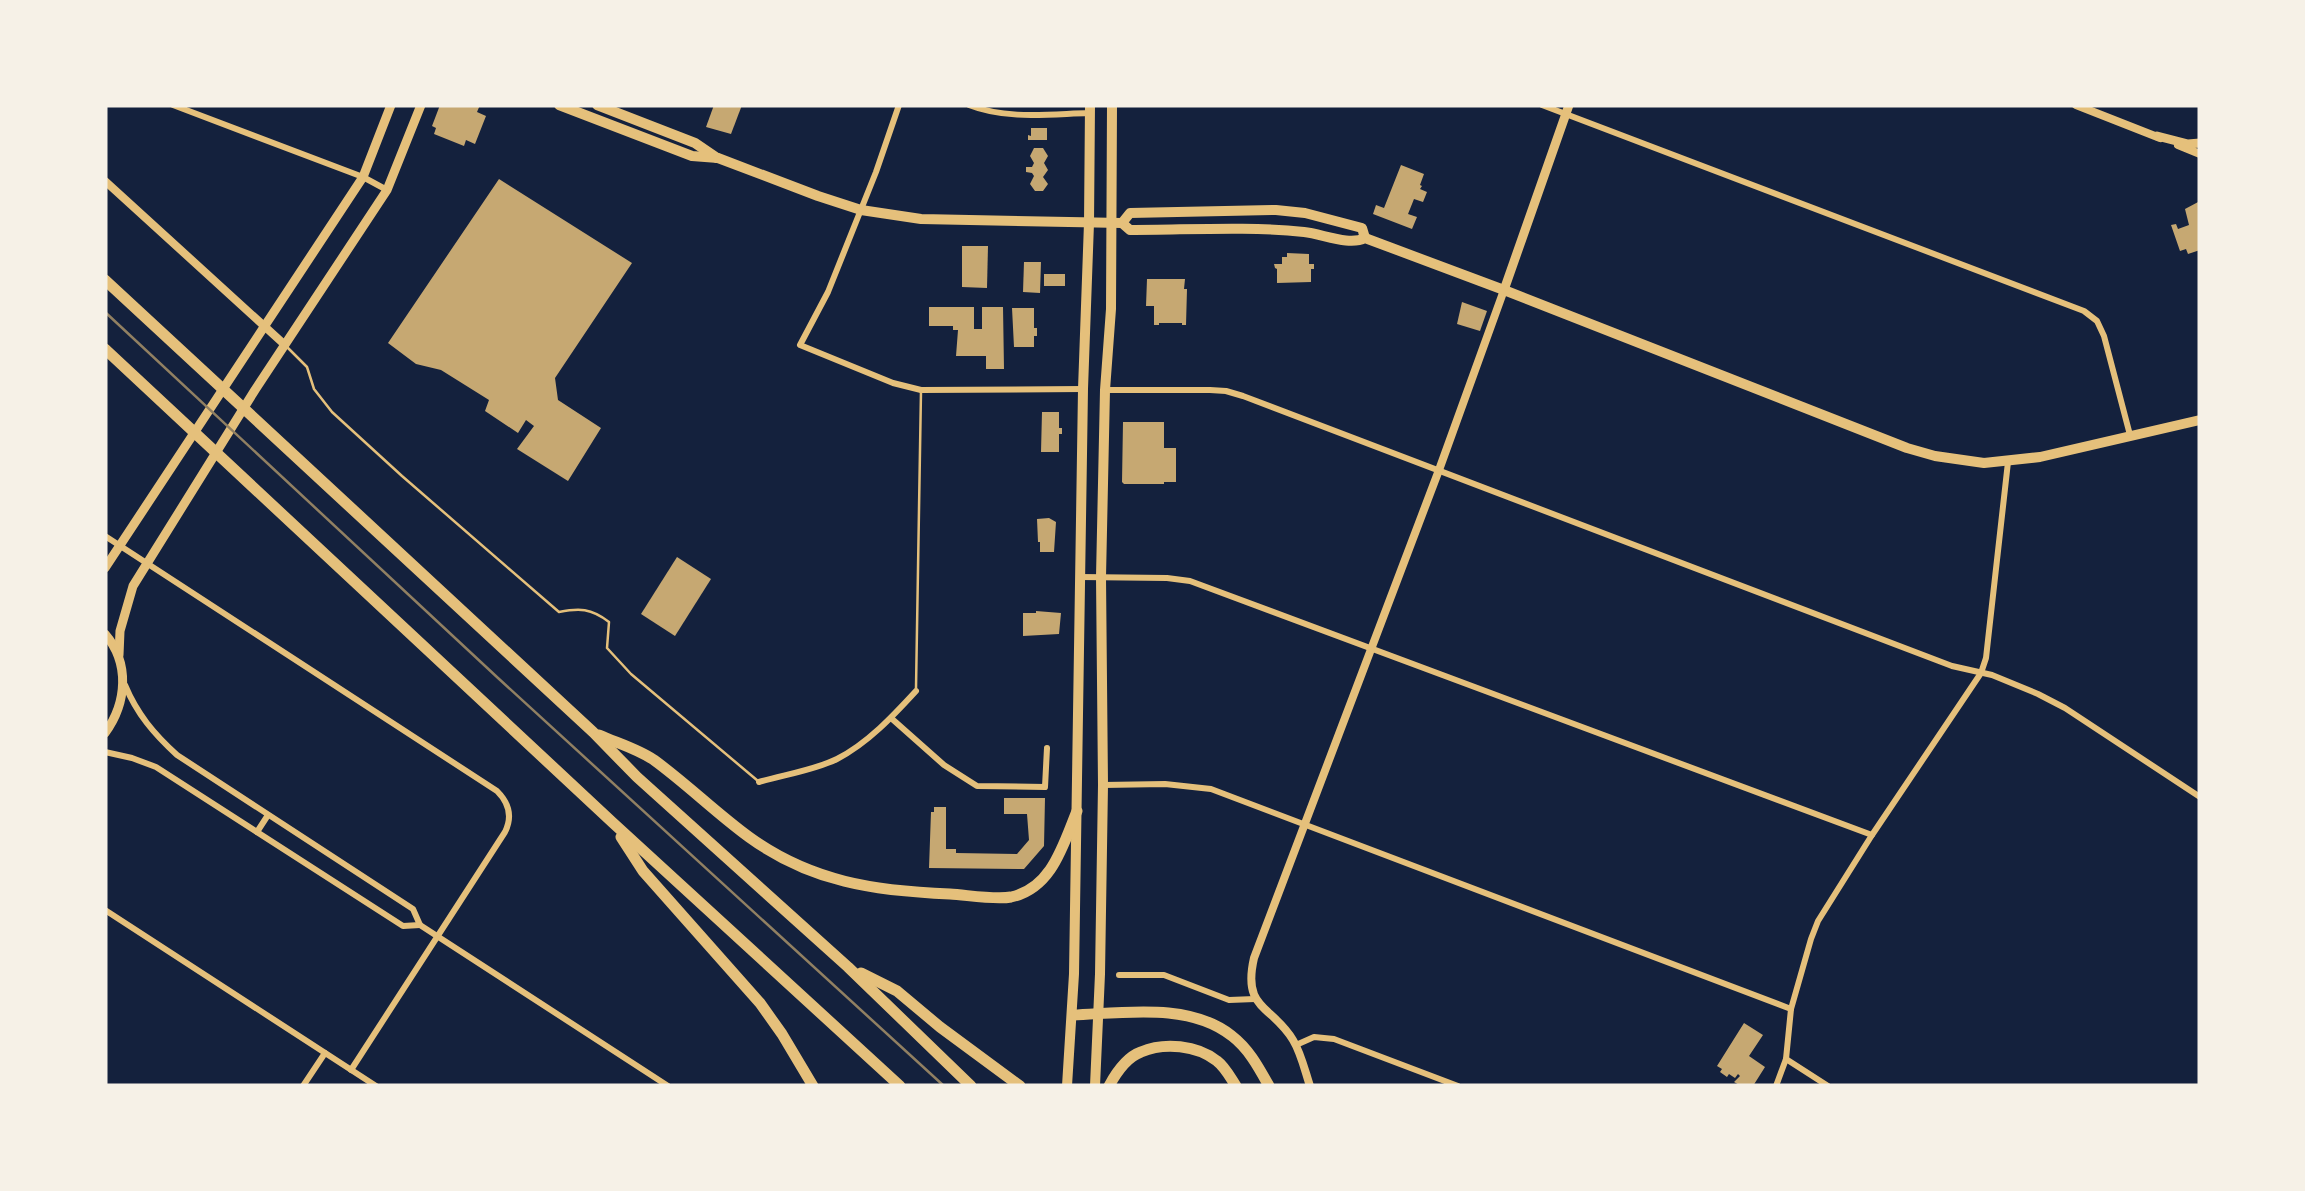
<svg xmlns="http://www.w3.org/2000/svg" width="2305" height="1191" font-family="'Noto Serif',serif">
<rect width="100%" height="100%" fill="#14213d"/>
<g fill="#c6a872">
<polygon points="440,105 480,105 477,112 486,116 475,144 466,140 464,146 434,134 436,128 432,126"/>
<polygon points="714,105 742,105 731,134 706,127"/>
<polygon points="1031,128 1047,128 1047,140 1028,140 1028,135 1031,136"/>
<polygon points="1034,148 1043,148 1048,156 1044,163 1048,170 1043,177 1048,184 1043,191 1035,191 1030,184 1034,176 1032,173 1026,172 1026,167 1032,167 1034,163 1030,156"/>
<polygon points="1401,165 1424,174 1420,185 1422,186 1420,189 1427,192 1423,202 1414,199 1408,214 1417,217 1412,229 1373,214 1376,205 1384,208"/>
<polygon points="499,179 632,263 555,378 558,400 601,428 568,481 517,449 534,426 526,420 518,433 485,411 489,400 441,370 416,364 388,343"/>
<polygon points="2200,201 2200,250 2188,254 2186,249 2180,251 2171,225 2176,224 2178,229 2189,225 2185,209"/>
<polygon points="962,246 988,246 987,288 962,287"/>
<polygon points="1287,253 1309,254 1309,264 1314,264 1314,269 1311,269 1311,282 1277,283 1277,269 1275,268 1274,264 1282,264 1282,257 1287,257"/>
<polygon points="1024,262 1041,262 1040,293 1023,292"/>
<rect x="1044" y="274" width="21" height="12"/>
<polygon points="1147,279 1185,279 1184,289 1187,289 1186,325 1182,325 1182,323 1159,323 1159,325 1154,325 1154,306 1146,306"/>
<polygon points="1462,302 1487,311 1480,331 1457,324"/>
<polygon points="929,307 974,307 974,329 982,329 982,307 1003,307 1004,369 986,369 986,356 956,356 958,330 953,330 953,326 929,326"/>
<polygon points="1012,308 1034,308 1034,328 1037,328 1037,336 1034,336 1034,347 1014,347"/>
<polygon points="1042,412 1059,412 1059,428 1062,428 1062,434 1059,434 1059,452 1041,452"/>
<polygon points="1123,422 1164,422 1164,448 1176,448 1176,482 1164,482 1164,484 1124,484 1122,482"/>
<polygon points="1049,518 1056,522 1054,552 1040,552 1040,542 1038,542 1037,519"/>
<polygon points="677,557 711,579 675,636 641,614"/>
<polygon points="1036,611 1061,613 1059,634 1023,636 1023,613 1036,613"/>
<polygon points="1004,798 1045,798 1044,846 1024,869 929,868 931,812 934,812 934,807 946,807 946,849 956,849 956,853 1017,854 1029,840 1027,814 1004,814"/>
<polygon points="1744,1023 1763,1035 1749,1056 1765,1067 1753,1086 1741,1086 1734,1082 1740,1076 1738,1074 1735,1078 1729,1074 1727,1077 1720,1072 1722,1069 1717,1066"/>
</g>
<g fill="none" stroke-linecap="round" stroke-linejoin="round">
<g stroke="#e5c07b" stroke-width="2.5">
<path d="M286,346L307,367L314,389L332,412L402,476L559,612C579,608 591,608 609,622L607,648L631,674L758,781"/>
<polyline points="916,688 921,391"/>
</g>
<g stroke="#e5c07b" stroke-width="6">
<polyline points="173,105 363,177 387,190"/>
<polyline points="899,105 876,172 828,292 800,345 893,383 921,390 1083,389"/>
<path d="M969,105C1007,120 1050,114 1089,113"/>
<polyline points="1542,105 2084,311 2097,321 2104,336 2130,435"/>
<polyline points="1105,390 1210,390 1226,391 1243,396 1952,666 1992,675 2038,694 2065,708 2200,797"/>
<path d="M105,536L497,791C509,803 513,816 505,832L351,1070"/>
<polyline points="1080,577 1167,578 1190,581 1872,835"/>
<path d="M125,685C137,714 154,734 177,755L413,909L420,925L668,1086"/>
<polyline points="891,718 944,765 977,786 1045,787 1047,748"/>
<polyline points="105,752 132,758 156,767 403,926 420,925"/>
<path d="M759,782C783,775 815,770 837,759C868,743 893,716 916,691"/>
<polyline points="1103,785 1165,784 1211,789 1791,1009"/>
<polyline points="257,832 268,815"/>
<polyline points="105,910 376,1086"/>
<polyline points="1119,975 1164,975 1229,1000 1255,999"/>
<polyline points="1296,1045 1314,1037 1334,1039 1458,1086"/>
<polyline points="1786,1059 1828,1086"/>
<polyline points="303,1086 325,1053"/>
<polyline points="1776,1086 1786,1059 1791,1009 1811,939 1818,921 1872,835 1981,673 1986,658 1988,640 2008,462"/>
</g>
<g stroke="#e5c07b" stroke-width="8">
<polyline points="2076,105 2160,138"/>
<polyline points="2178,145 2200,154"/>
<polyline points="105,181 285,345"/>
<path d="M1310,1086C1305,1071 1301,1053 1293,1040C1272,1005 1242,1010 1254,958L1439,470L1504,290"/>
</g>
<g stroke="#e5c07b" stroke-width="9">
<polyline points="2157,136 2188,144 2200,143"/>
<polyline points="1504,290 1569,105"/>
<polyline points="105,568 363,177 391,105"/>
<path d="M105,634C130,663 127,703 105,733"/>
<polyline points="119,655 120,631 133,586 255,390 387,190 421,105"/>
</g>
<g stroke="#e5c07b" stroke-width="10">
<path d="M559,105L692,156L718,158L818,196L861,210L921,219L1122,223L1130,230C1188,230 1247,226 1304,232C1323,234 1349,246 1365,238L1504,290L1907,448L1935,456L1984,463L2040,457L2200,420"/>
<polyline points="597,105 695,143 717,158"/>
<polyline points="1122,223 1130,213 1276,210 1305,213 1362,228 1365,238"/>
<polyline points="1067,1086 1074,974 1083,389 1089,223 1090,105"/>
<polyline points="1095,1086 1100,974 1103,785 1101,577 1105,390 1111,309 1112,105"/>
</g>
<g stroke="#e5c07b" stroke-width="11">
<polyline points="105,280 593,732 637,777 848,967 971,1086"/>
<polyline points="105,349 612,822 900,1086"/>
<path d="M599,735C617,743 638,749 654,760C687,784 716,813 749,837C811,882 875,891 950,894C967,895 995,900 1011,897C1052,888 1063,845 1077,811"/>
<polyline points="621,837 643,871 760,1003 782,1034 813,1086"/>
<polyline points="861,973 897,991 940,1027 1020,1086"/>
<path d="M1073,1015C1123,1013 1190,1002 1232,1036C1249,1049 1259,1068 1269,1086"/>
<path d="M1109,1086C1116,1073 1127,1057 1141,1052C1164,1042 1197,1045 1217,1061C1225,1067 1230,1077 1236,1086"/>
</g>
<polyline stroke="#918062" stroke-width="2.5" points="105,312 498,678 944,1086"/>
</g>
<rect width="2305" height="1191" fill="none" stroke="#f6f1e7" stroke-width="215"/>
</svg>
